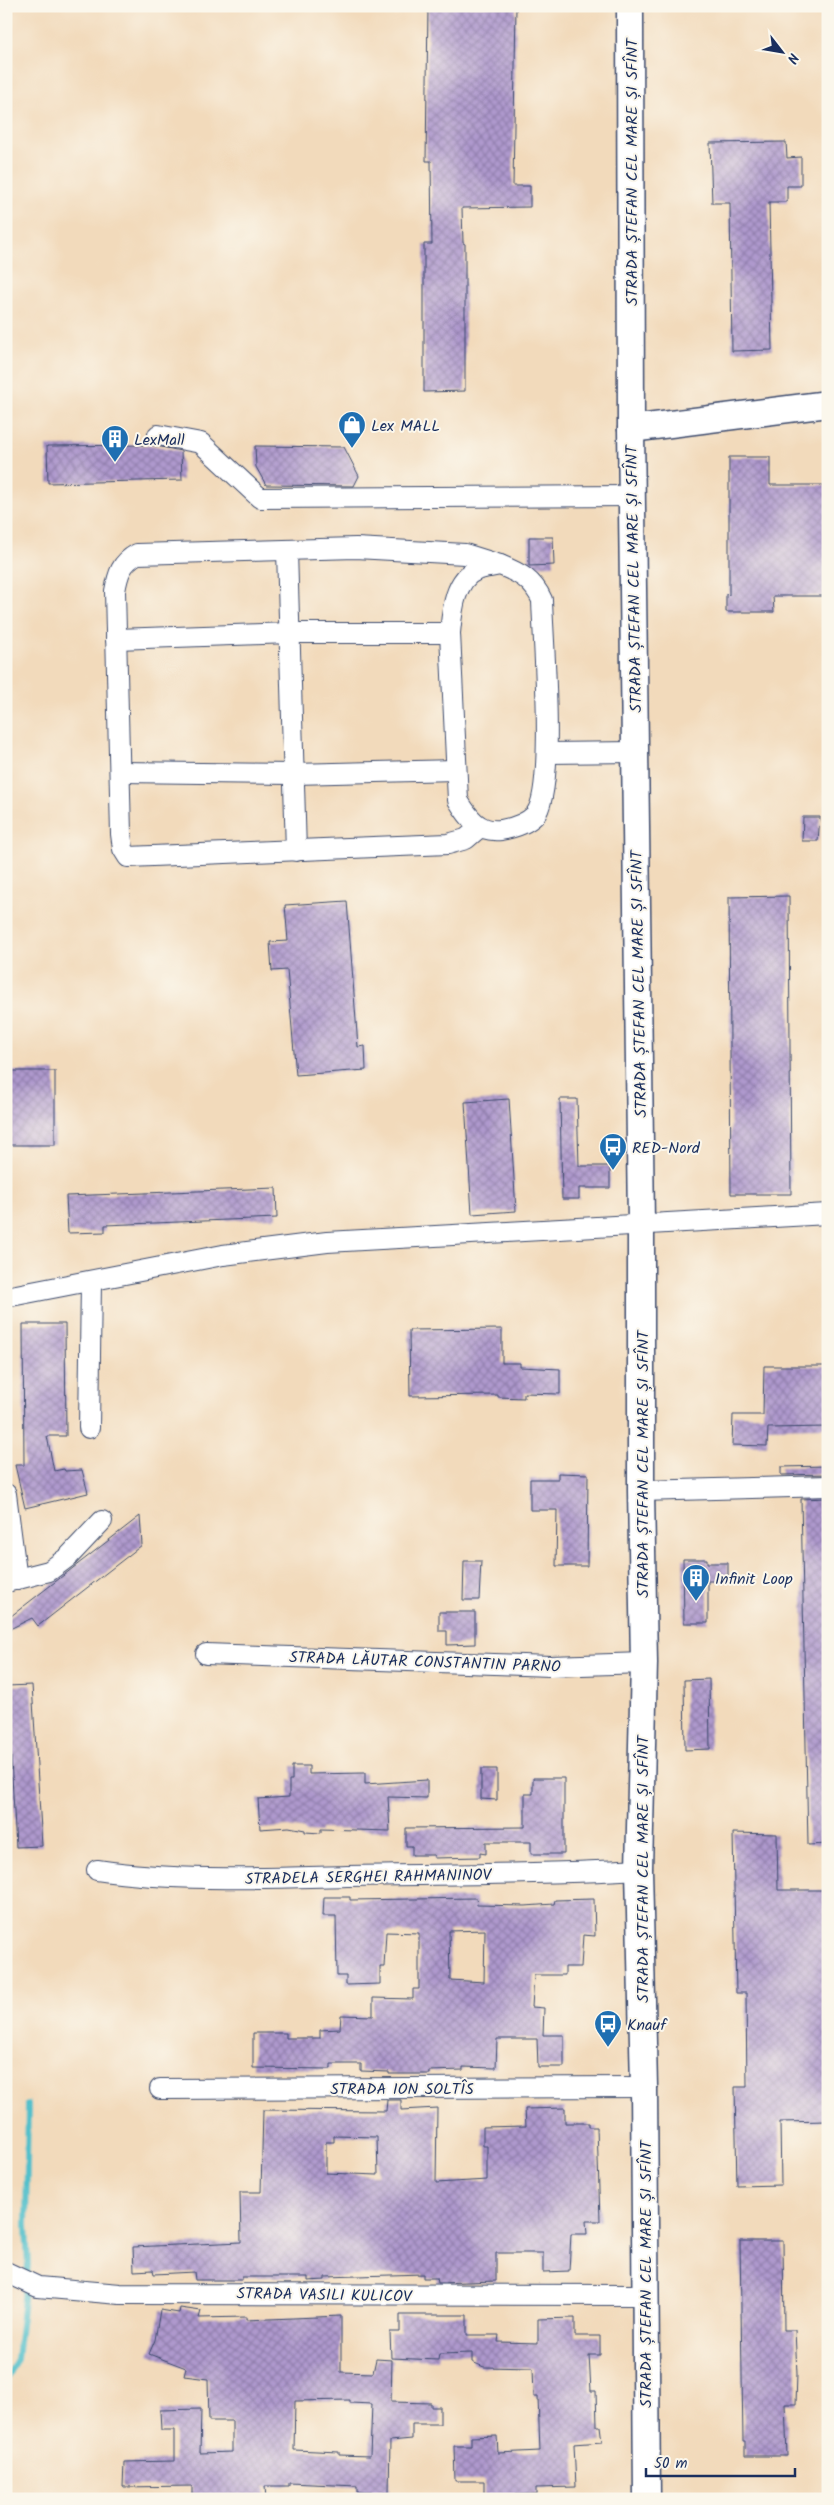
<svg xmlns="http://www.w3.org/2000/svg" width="834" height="2505" font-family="Kalam,sans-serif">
<defs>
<pattern id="building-cross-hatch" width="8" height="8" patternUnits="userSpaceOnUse" patternTransform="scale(1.25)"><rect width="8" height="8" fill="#af99cd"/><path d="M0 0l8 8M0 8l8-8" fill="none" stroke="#8e7daa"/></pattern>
</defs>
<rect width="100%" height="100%" fill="#fbf7ec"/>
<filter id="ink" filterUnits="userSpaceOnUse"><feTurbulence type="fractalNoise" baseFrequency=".02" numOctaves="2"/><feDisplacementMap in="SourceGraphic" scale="10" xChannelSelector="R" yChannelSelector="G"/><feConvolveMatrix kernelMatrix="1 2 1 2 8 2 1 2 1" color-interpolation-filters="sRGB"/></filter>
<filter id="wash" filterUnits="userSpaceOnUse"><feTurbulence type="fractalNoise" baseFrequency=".0096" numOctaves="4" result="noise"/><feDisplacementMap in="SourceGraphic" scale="20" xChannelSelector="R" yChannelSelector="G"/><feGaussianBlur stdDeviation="1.12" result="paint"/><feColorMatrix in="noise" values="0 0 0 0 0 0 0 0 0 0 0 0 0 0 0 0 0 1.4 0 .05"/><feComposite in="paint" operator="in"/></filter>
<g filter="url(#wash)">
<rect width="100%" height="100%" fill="#f2dabb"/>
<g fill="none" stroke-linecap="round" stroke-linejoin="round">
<polyline stroke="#53c0cb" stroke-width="6" points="6,2380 17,2359 28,2265 26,2225 28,2104"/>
</g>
<g id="blocks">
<g fill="url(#building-cross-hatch)" fill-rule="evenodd">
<polygon points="428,6 516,6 513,186 530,186 530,207 462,208 463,243 465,244 465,391 424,392 424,244 432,244 431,161 426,161"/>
<polygon points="786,142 787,158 801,157 801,186 787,186 787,202 769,202 772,350 732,351 730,203 712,203 710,143"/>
<polygon points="151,445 181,451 182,480 48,483 47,446"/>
<polygon points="255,446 344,447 359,476 354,486 266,485 256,467"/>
<polygon points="729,457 770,457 770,485 828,485 828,596 773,596 774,612 726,612 726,594 729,595"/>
<polygon points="529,537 553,537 554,565 529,566"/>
<polygon points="803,817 820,817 818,841 802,841"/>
<polygon points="789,896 791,1194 731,1194 729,897"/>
<polygon points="347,901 358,1047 365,1046 366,1070 296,1075 287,970 272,971 270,942 288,941 285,905"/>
<rect x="6" y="1071" width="49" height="74"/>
<polygon points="509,1099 516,1211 472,1214 465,1102"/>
<polygon points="560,1099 577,1099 579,1166 610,1166 610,1188 579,1188 579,1199 562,1199"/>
<polygon points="276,1188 277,1218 105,1225 105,1232 68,1233 66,1196"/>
<polygon points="23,1324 65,1324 66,1436 47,1436 54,1471 64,1469 65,1471 82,1470 88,1493 25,1508 15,1465 24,1465"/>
<polygon points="502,1329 502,1363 520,1363 520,1367 560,1369 560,1394 524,1393 524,1398 498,1397 498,1395 410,1396 409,1330"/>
<polygon points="764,1366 828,1366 828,1427 768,1428 767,1446 732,1445 733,1415 763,1415"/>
<polygon points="828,1466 828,1474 781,1475 781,1467"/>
<polygon points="558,1473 588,1474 587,1566 556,1566 557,1510 530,1510 530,1479 558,1479"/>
<polygon points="828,1498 828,1844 808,1845 801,1499"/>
<polygon points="140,1516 142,1545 38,1626 32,1618 6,1631 6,1620"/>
<polygon points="683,1559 707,1559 707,1563 728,1563 728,1581 708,1581 708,1623 684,1623"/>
<polygon points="464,1561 481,1561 479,1600 463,1600"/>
<polygon points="439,1612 475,1612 475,1644 447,1645 447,1631 439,1631"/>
<polygon points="709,1679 710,1749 685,1750 684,1680"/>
<polygon points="32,1685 42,1846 16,1847 7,1686"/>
<polygon points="292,1766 309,1766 309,1774 365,1773 365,1784 427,1780 427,1798 388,1797 390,1831 321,1829 321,1833 305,1832 305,1830 289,1827 260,1829 258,1799 289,1797 289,1780 292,1780"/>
<polygon points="481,1769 497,1769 497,1800 481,1799"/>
<polygon points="533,1778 564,1778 564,1854 531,1854 531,1842 486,1842 486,1854 480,1853 480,1857 434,1858 434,1855 412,1855 412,1846 406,1846 406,1828 525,1827 525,1794 533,1794"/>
<polygon points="733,1833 777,1834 778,1890 828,1890 828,2121 780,2122 781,2185 737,2186 735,2087 747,2087 746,1993 736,1993"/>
<path d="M324,1897H350V1900L476,1898L477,1905L525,1906L554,1904L555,1900L594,1899L595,1936L583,1935L581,1967H565V1975H534L532,2007L544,2008L543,2035H564V2067H538L537,2039H497L496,2068L463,2067V2070L429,2071V2074H389V2072L361,2071V2064H331V2069L253,2068V2033H286V2038H320V2030L340,2029L341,2015L373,2016V1998L413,1999V1989H419V1933L386,1932L384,1967H380V1984L346,1985V1976H337L336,1916H323ZM485,1930L484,1982L450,1980L449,1931Z"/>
<path d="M387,2100H401V2110L437,2108L436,2183L487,2180V2146H483V2127L526,2126L525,2109L565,2108V2123H589V2127H597L600,2221H586L587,2234H571L569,2271L543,2272V2253H496V2281L438,2283L437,2278H423V2274L325,2277V2280L308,2281V2277H242V2280H195L194,2272L154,2274L153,2270L134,2271L133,2247L241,2242L240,2192H261L263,2110L386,2111ZM334,2136L377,2137L378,2175L326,2173V2142H334Z"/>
<polygon points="740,2241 783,2241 784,2330 795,2330 797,2374 796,2404 785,2404 787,2456 745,2456 745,2441 743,2441"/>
<path d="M180,2308L201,2311L199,2318L246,2317V2320L341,2316V2372L373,2373L376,2359L392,2360L391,2402L431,2403V2407H440V2424H412V2439L390,2441L389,2493L357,2492V2486L289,2483V2486H265L266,2499H192V2486L123,2487L124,2462L174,2461V2430H161L160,2410L201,2409L200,2453L232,2452V2421H209L208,2379L184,2376L186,2368L149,2354L155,2340L160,2310L179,2313ZM350,2400V2403L372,2404L370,2456L339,2455V2452L294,2450L295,2401Z"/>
<polygon points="400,2315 467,2315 467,2335 499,2335 498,2342 538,2343 538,2319 575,2318 575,2336 600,2336 600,2355 589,2355 591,2391 596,2391 597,2426 600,2426 602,2442 574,2444 576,2487 536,2488 536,2494 510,2495 510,2499 484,2499 484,2481 455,2481 454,2446 471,2446 471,2437 497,2436 498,2453 540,2451 538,2397 534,2397 533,2368 484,2367 472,2362 472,2353 439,2354 438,2360 391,2358 390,2332 400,2332"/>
</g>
</g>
</g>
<g filter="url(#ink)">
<use href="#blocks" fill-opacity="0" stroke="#3b496c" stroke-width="1"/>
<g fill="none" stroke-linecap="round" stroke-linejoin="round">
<defs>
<g id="minor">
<polyline points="158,435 201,443 260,498 632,496"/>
<polyline points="287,551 296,851"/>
<path d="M500,565C520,573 533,580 542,600C543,639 556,790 535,815C526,824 513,828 501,830C479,833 468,817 458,800L450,633C452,613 454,579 477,570C484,567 493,567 500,565Z"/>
<polyline points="116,639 290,633 450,633"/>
<polyline points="547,753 636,752"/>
<polyline points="120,772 294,774 456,770"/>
<path d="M480,827L466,839L448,844L128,857L123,849L121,834L115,591C118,574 121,563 137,554L356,548L465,554L500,565"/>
<polyline points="6,1297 223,1255 327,1242 828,1214"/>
<polyline points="89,1428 91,1281"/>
<polyline points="641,1491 828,1486"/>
<polyline points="6,1494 17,1580"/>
<polyline points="6,1582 49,1571 68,1557 102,1521"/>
<polyline points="206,1654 550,1666 644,1663"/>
<path d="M97,1870C180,1882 264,1878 347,1876C445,1874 542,1875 639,1869"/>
<polyline points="160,2089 644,2087"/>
<polyline points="6,2272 38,2287 120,2294 645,2295"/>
</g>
<g id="major">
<polyline points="630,6 631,429 641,1224 641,1491 644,1663 639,1869 644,2087 647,2499"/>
<polyline points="631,429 828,404"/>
</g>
</defs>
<use href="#minor" stroke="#3b496c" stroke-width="22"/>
<use href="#major" stroke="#3b496c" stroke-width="29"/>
<use href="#minor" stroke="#fff" stroke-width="20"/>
<use href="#major" stroke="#fff" stroke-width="26"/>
</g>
</g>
<defs>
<symbol id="shop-pin" viewBox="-11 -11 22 30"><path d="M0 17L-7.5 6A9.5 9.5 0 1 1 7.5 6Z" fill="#1f6fb2" stroke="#fbf7ec"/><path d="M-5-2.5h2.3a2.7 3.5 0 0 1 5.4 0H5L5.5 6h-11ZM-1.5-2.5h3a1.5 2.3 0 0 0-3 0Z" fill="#fff"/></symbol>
<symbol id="building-pin" viewBox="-11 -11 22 30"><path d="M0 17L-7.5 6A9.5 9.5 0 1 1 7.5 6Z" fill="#1f6fb2" stroke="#fbf7ec"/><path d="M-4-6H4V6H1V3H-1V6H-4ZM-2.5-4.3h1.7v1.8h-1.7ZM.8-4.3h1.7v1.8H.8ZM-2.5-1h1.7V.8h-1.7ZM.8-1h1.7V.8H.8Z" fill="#fff"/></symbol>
<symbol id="bus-pin" viewBox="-11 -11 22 30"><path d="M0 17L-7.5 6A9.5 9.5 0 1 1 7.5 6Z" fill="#1f6fb2" stroke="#fbf7ec"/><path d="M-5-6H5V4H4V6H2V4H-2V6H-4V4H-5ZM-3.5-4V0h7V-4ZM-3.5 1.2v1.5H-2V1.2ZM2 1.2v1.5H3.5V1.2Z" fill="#fff"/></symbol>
</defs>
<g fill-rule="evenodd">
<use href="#shop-pin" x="336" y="409" width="32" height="43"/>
<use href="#building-pin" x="99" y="423" width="32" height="43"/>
<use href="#bus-pin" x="597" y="1131" width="32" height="43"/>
<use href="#building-pin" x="680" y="1562" width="32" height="43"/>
<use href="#bus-pin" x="592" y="2008" width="32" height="43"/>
</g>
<g text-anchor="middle" stroke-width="4" stroke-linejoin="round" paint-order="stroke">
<g font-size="16" fill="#1b2f5e" stroke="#fbf7ec">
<text transform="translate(631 172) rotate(-90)" y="6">STRADA ȘTEFAN CEL MARE ȘI SFÎNT</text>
<text transform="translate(633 579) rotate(-91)" y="6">STRADA ȘTEFAN CEL MARE ȘI SFÎNT</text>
<text transform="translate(638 984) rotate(-91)" y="6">STRADA ȘTEFAN CEL MARE ȘI SFÎNT</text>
<text transform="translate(642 1464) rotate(-90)" y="6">STRADA ȘTEFAN CEL MARE ȘI SFÎNT</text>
<text transform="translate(425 1661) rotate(2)" y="6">STRADA LĂUTAR CONSTANTIN PARNO</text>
<text transform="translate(642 1869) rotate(-90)" y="6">STRADA ȘTEFAN CEL MARE ȘI SFÎNT</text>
<text transform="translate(368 1876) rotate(-1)" y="6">STRADELA SERGHEI RAHMANINOV</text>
<text x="402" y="2094">STRADA ION SOLTÎS</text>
<text transform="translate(645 2274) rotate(-90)" y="6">STRADA ȘTEFAN CEL MARE ȘI SFÎNT</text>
<text transform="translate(324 2294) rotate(1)" y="6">STRADA VASILI KULICOV</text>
</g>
<g font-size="16" fill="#1b2f5e" stroke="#fbf7ec" text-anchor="start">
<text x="371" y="431">Lex MALL</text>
<text x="134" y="445">LexMall</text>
<text x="632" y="1153">RED-Nord</text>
<text x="715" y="1584">Infinit Loop</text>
<text x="627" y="2030">Knauf</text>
</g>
</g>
<rect width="834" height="2505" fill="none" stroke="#fbf7ec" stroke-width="25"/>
<g transform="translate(782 52) rotate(121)" stroke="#fbf7ec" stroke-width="4" paint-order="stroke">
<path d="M0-4L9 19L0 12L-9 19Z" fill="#1b2f5e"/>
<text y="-8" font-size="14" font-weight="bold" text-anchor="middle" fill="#1b2f5e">N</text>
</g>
<path d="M646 2468v8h149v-8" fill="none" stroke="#1b2f5e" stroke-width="2.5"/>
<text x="654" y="2468" font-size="15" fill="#1b2f5e" stroke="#fbf7ec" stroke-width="4" paint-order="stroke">50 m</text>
</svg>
